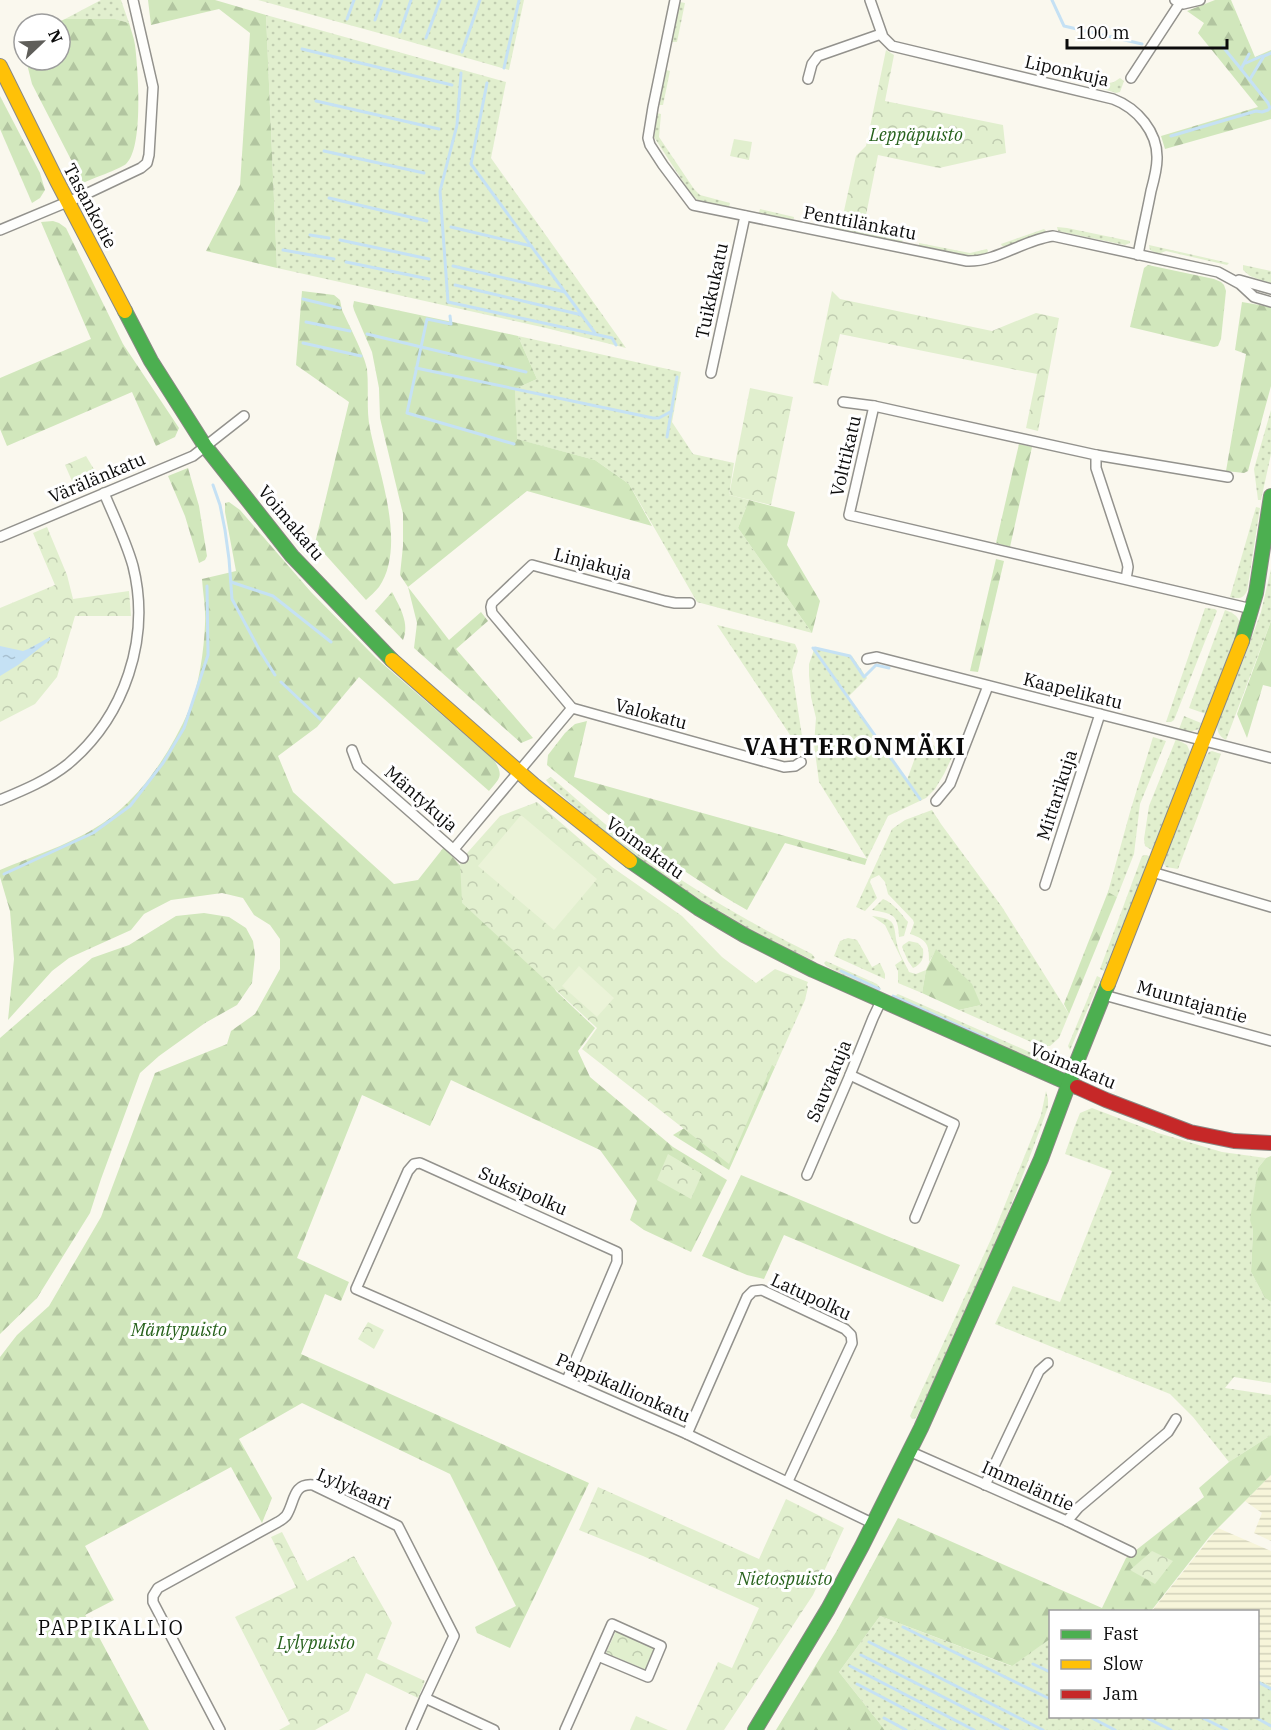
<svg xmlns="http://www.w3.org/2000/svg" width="1271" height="1730" font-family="'IBM Plex Serif',serif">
<defs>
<pattern id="farmland-rules" width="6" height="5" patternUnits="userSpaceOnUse" patternTransform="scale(1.5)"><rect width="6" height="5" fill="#f7f5da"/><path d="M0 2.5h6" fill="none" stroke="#d2d1ba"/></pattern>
<pattern id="grass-dots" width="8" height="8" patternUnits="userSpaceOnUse" patternTransform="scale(1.5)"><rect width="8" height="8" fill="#e1efce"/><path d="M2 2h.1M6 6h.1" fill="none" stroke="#c0ccb0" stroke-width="1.8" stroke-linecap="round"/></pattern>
<pattern id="forest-firs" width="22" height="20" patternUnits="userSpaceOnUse" patternTransform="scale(1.5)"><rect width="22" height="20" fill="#d1e7bc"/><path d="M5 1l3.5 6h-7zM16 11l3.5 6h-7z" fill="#b2c5a0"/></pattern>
<pattern id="park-crowns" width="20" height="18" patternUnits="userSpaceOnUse" patternTransform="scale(1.5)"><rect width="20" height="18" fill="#e1efce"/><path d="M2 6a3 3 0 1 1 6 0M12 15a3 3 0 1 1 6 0" fill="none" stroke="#c0ccb0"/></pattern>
<pattern id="water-ripples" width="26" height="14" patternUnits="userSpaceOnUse" patternTransform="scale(1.5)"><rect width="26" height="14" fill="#c5e1f4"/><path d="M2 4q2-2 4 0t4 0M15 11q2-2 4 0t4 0" fill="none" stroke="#a8c0d0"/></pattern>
</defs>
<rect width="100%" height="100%" fill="#faf8ee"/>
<g fill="url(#farmland-rules)">
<polygon points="1271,1475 1271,1541 1254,1533 1262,1513 1245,1501"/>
<polygon points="1218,1528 1271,1551 1271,1686 1258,1680 1258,1612 1151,1612"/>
</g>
<g fill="url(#grass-dots)">
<polygon points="101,0 121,0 129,23 115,19 65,19"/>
<polygon points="258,0 524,0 509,70 397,38"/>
<polygon points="680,2 685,3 677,42 672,42"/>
<polygon points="266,15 506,82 491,158 626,348 546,328 277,268"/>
<polygon points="666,70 670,71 663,105 659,105"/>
<polygon points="1120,78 1124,81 1120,92 1116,93 1094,86 1114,82"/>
<polygon points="657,113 661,114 659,137 694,189 700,195 730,203 729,207 699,201 691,194 654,137"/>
<polygon points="760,209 794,217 793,221 759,213"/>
<polygon points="832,224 903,239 902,243 831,228"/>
<polygon points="1057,227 1067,228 1130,241 1130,243 1125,245 1062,232 1058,231"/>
<polygon points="1044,229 1046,231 1044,234 1006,246 1002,246 1001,244"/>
<path d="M919,243L970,253L987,249L988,251L987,253C965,261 941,251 919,246Z"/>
<polygon points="1149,245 1229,263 1227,265 1166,251 1158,254 1150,250"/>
<polygon points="1243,265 1271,271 1271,284 1250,276 1243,270"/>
<polygon points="518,336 681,372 672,422 693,454 734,463 729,495 749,500 738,528 812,633 697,602 629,484 595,460 516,439 515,389 537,379"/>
<polygon points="1271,410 1271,454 1261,500 1258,500 1254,469"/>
<path d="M1256,507L1260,508L1247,591C1243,599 1239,599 1230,597Z"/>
<path d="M1271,569V621L1226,740C1219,736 1217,732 1217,724L1245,656L1261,612Z"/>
<polygon points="1205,608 1215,609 1217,611 1174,720 1171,722 1166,722"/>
<path d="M1225,610C1234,613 1238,616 1240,624L1206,714L1189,708Z"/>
<polygon points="717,625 795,644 798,651 792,671 802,736 798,747"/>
<polygon points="815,647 852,656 867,678 848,697 907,780 921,741 954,753 944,774 935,789 926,798 888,816 867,859 819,782 814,744 816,718 811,697 809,675 809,664"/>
<polygon points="1184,716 1201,723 1199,729 1189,732 1179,729"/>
<polygon points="1153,737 1166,741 1140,804 1134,854 1117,897 1108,892 1130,812"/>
<polygon points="1176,739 1187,745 1190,752 1189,758 1152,850 1145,846 1144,839 1149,806"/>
<polygon points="1212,751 1221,754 1178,869 1166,867 1164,864 1165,859 1206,756 1209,752"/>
<path d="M551,777C579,801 606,826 635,848C691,889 750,923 812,954L815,958L812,960L808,958C774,942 739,925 707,905C650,870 599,829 550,785L546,780Z"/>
<path d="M932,810L941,824L1002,907L1069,1014L1059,1038L1050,1046H1040L959,1010L981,1005L936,950L929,962C929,945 928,940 910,934L914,923L913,920L888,894L885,882L879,875L871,879L870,882L877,898L865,911L856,907L892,829L905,820Z"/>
<polygon points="1146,855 1149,856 1150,859 1104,971 1100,969 1142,856"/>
<path d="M883,899C894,903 901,914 908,922L904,936L899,937C898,913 892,914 872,910Z"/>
<path d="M872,916C897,919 893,923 897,944C899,954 905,963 909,972L916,974L926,970L922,993L898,983V971L895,965L902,960L885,925Z"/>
<polygon points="848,938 857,940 872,967 880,963 885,974 885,979 834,956 840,941"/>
<path d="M909,941L918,943L923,949C924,958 922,964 913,968L908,961L902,947L903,945Z"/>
<polygon points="826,961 877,984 881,989 876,991 826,966 824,963"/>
<polygon points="1097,976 1101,978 1070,1050 1068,1046"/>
<polygon points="805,982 808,987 805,1000 775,1067 764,1058"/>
<polygon points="898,994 1043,1058 1044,1061 1031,1059 1019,1055 897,1000 895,996"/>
<path d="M1046,1091L1048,1099V1107C1010,1214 966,1317 916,1418L912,1419L910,1416L992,1237L1041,1115Z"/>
<polygon points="1092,1108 1158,1133 1222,1152 1266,1158 1258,1168 1251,1220 1253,1230 1251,1272 1265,1298 1271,1302 1271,1383 1234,1377 1225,1388 1271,1395 1271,1435 1229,1462 1193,1417 1170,1394 995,1324 1013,1286 1060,1302 1112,1171 1065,1154 1074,1128 1080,1113"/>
<polygon points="880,1616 1011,1666 1050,1639 1050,1716 1258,1716 1258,1680 1271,1686 1271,1730 885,1730 839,1672"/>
</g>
<g fill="url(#forest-firs)">
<polygon points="148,0 215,0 266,15 277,268 206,251 240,185 250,33 219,9 151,25"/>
<polygon points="1215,0 1231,0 1255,57 1271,50 1271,119 1165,149 1161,136 1258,107 1198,33 1204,23 1187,11"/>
<path d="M65,19H115L129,23C131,30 134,38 135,45C138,69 144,148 126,164C120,169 91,179 83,183L32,84L26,60H60V24H54Z"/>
<polygon points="0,96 40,173 45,190 40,198 32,203 0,129"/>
<polygon points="53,221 59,223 66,228 123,344 179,428 175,437 156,446 132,392 7,446 0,429 0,378 91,339 41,222"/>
<polygon points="1148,265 1214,279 1221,282 1224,285 1226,291 1221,339 1218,346 1214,347 1130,327 1144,268"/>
<path d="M302,291L334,295L340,300L342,310C348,323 365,356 367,369C369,389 366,409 370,429C379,473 407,546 379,587C375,592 370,596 366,600L315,543L349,402L296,365Z"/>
<polygon points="354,301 518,336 537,379 515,389 517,439 595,460 629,484 652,526 527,491 408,587 449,640 481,612 488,621 456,649 533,738 521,743 414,648 417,623 408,587 400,575 403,546 403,514 380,418 379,388 372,352 354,310 353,306"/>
<polygon points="1242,302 1271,307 1271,386 1248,471 1244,473 1226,471 1246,354 1235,350"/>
<polygon points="1019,444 1032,447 1010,547 996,543"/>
<polygon points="188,468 199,506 207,556 205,560 199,563 185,516 168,476"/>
<polygon points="749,500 795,512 787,545 820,601 812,633 738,528"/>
<path d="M229,502L240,510L311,592L376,658L494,760C504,776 500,778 489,791L359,677L317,727L278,756L293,792L394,884L418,880L444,847L536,953L556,991L595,1028L578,1051L590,1077L673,1147L727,1180L691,1252L644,1230L630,1220L637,1201L600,1150L451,1080L430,1126L362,1095L297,1258L349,1282L341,1301L325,1294L301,1354L589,1483L510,1648L477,1633L475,1627L516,1606L450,1474L302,1403L239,1439L272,1498L262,1523L231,1467L85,1546L114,1600L85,1615L93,1626L149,1730H0V1357L17,1335L49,1306L101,1217L155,1073L227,1044L231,1031L255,1014L280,969V939L270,925L254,915L243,898L222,893L171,900L144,914L131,930L69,958L52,971L8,1020L14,959L10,911L0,877V870C38,854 82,841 115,814C147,788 173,747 189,710C199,685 204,651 205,624C206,609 203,594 202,579L236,571L225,512V503Z"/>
<polygon points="996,559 1004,561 978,672 970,671"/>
<path d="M392,592C400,607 410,624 403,640L375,611Z"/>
<polygon points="1271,621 1271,687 1263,685 1247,738 1237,714"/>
<path d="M587,721L574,777L867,859L865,865L785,843L747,910C675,869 611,818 547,765L548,755L565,733L575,724Z"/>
<polygon points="1108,892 1117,897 1069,1014 1064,1004"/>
<polygon points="204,913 229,917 246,928 253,941 255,955 252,983 237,1005 205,1023 159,1056 140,1073 101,1179 90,1213 37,1298 0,1334 0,1038 92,958 129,945 176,916"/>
<polygon points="936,949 972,984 981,1005 959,1010 922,993 926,970"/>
<polygon points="764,1058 775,1067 729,1170 673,1135 686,1127"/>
<polygon points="1271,1156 1271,1302 1265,1298 1251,1272 1253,1230 1250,1220 1258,1168 1266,1158"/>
<polygon points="741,1175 894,1239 960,1265 943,1302 784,1235 764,1279 747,1275 702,1256"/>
<polygon points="1271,1435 1271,1475 1210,1536 1151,1611 1050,1612 1050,1639 1012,1666 880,1616 839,1672 885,1730 776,1730 836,1632 898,1518 1102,1608 1126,1558 1204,1497 1199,1488 1229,1462"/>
</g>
<g fill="url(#park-crowns)">
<polygon points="886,50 894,55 885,101 1003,125 1006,153 939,168 878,155 864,225 842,220 856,156 866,146"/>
<polygon points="734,139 752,142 749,160 730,156"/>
<polygon points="832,291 840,299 992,331 1036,313 1059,318 1038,431 1026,428 1037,374 840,334 828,386 813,383"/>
<polygon points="750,388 793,397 771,505 729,495"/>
<polygon points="86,456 95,471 72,481 65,465"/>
<polygon points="47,527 67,575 73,599 129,591 131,616 75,616 57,677 35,704 0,722 0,608 55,585 33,533"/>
<polygon points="537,802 612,867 682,916 722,957 756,983 775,969 808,982 729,1164 582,1049 597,1028 462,903 460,861 500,816"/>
<polygon points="668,1154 702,1174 691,1199 657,1180"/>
<polygon points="368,1322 384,1330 374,1349 358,1339"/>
<polygon points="598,1487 759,1559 786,1499 844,1528 813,1595 724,1730 686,1730 718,1662 732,1668 759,1608 643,1556 579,1530"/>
<polygon points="282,1532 307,1581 354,1556 392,1623 377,1659 425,1681 418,1698 366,1673 349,1711 315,1730 279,1730 290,1724 235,1617 296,1587 271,1537"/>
<polygon points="1152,1551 1173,1561 1155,1584 1130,1570"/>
<polygon points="616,1631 655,1648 646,1670 606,1653"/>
<polygon points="636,1716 668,1730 630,1730"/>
</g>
<g fill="#ebf3d8">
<polygon points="521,815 597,879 554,930 478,866"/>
<polygon points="579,966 614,998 597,1017 562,986"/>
</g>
<polygon fill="url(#water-ripples)" points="50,637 50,640 18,665 0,676 0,646 23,651 28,649"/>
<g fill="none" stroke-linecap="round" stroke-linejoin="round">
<g stroke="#c5e1f4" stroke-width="3">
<polyline points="1052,0 1064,26 1142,44"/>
<polyline points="347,19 354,0"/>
<polyline points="375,20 382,0"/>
<polyline points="400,32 411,0"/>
<polyline points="426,38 440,0"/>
<polyline points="1223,47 1241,69"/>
<polyline points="302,49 452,85"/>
<polyline points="462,52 480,0"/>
<polyline points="1246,63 1262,56"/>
<polyline points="504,68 519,0"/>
<polyline points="461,73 457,125 440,191 448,302 612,338 616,345"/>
<polyline points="1250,79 1264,56 1271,53"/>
<polyline points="487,83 471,164 595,333"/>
<polyline points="316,101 439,129"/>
<polyline points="1171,136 1256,111 1262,112 1268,110 1270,108 1268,103 1241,69 1249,54"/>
<polyline points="324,151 424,173"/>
<polyline points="329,198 427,221"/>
<polyline points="451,227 531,246"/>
<polyline points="310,235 329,238"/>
<polyline points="340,240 429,259"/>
<polyline points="283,250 334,259"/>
<polyline points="346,262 429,279"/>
<polyline points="453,266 565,292"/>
<polyline points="455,285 582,315"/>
<polyline points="303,299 340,308"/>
<polyline points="450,316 451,324 427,319 407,413 514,444"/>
<polyline points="306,322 350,331"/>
<polyline points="367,334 526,372"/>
<polyline points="303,343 361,356"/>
<polyline points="416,368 653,418 659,418 672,411"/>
<polyline points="667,437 677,377"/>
<polyline points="213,485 220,505 225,530 229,559 232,599 260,651 275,675"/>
<polyline points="231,582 273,596 331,642"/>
<polyline points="813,648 920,799"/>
<polyline points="815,648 850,656 864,677 876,665 889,668"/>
<polyline points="281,682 320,719"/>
<polyline points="4,874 93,833 130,806 163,763 184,728 208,655 207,586"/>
<polyline points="841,971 879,989"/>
<polyline points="893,996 997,1043"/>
<polyline points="903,1627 1050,1699"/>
<polyline points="869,1642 1043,1730"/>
<polyline points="861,1655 1008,1730"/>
<polyline points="1033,1664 1050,1672"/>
<polyline points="850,1666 974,1730"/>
<polyline points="1258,1682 1271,1689"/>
<polyline points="857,1684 945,1730"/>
<polyline points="1088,1716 1115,1730"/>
<polyline points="1143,1716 1171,1730"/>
<polyline points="1199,1716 1227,1730"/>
<polyline points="1253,1716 1271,1726"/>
<polyline points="884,1718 906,1730"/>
</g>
<defs>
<g id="street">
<path d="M675,0L653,107L648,138L650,145L663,165L693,205L967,261C997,262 1023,240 1053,236L1218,272L1240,284L1254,297L1271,302"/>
<path d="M870,0L883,37L892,46L1113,99C1137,108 1158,132 1157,159C1157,169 1154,180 1151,191C1147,212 1142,233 1138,255"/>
<polyline points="1175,0 1183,4 1200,0"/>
<polyline points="1131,78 1180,3"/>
<polyline points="808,79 812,64 818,56 881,34"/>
<polyline points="0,230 84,195 141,168 147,163 149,155 153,87 133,0"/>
<polyline points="1239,280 1271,289"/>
<polyline points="711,373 745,216"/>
<polyline points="843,402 874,406"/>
<polyline points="1096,455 1228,477"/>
<polyline points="0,537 193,456 244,416"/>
<polyline points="1126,579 1128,567 1127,562 1096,468 1096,455 874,406 849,515 1252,609"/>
<polyline points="867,659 877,657 1271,758"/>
<polyline points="572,708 492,613 491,607 492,603 532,565 665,601 675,603 690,603"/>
<polyline points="352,750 358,766 463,858"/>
<path d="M0,800C24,790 48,780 68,764C125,716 151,638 133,566C126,541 114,517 104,493"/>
<polyline points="936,801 950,784 988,686"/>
<polyline points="454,849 572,708 784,767 795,766 801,762"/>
<polyline points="1152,872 1271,907"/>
<polyline points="1045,885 1100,714"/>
<polyline points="1104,995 1271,1041"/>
<polyline points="850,1075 954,1124 915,1218"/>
<polyline points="807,1175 850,1075 873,1018 881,1001"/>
<polyline points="567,1380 617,1262 617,1252 420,1163 414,1164 408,1171 356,1289 687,1434 874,1524"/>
<polyline points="687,1434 747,1297 753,1291 762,1290 845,1329 851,1335 852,1343 788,1481"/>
<polyline points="909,1451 1067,1521 1131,1552"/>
<polyline points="985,1485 1039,1371 1048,1363"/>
<polyline points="1067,1521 1078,1508 1168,1432 1176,1419"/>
<path d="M220,1730L153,1602V1596L158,1588L278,1522C280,1521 285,1517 286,1516C295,1503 292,1483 313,1485L398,1526L454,1636L425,1698"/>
<polyline points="411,1730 425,1698 494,1730"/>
<polyline points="565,1730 612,1624 661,1646 648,1677 598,1656"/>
</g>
<g id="fast">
<polyline points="125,311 151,361 205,446 292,556 392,660"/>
<polyline points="1242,641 1256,593 1271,496"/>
<polyline points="630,861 698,908 744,935 813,970 1077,1087"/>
<polyline points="755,1730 828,1609 862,1546 921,1428 1041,1159 1078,1059 1108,984"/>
</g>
<g id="slow">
<polyline points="0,66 57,181 125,311"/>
<polyline points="392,660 534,785 630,861"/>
<polyline points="1108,984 1242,641"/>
</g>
<polyline id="jam" points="1077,1087 1106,1100 1190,1132 1234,1141 1271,1143"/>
</defs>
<use href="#street" stroke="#93928d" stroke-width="12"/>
<use href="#fast" stroke="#898884" stroke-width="16"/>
<use href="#slow" stroke="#898884" stroke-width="16"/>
<use href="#jam" stroke="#898884" stroke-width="16"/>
<use href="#street" stroke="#fefefc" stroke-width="9"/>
<use href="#fast" stroke="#4caf50" stroke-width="14"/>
<use href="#slow" stroke="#ffc107" stroke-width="14"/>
<use href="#jam" stroke="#c62828" stroke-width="14"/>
</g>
<g text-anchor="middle" stroke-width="6" stroke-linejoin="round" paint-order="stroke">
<g font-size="18" fill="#0b0b0b" stroke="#fff">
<text transform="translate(1067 71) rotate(13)" y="6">Liponkuja</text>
<text transform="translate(90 206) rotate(62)" y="6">Tasankotie</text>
<text transform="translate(860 223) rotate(11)" y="6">Penttilänkatu</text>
<text transform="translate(712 291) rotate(-78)" y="6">Tuikkukatu</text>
<text transform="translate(846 456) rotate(-77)" y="6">Volttikatu</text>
<text transform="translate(97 478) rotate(-23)" y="6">Värälänkatu</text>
<text transform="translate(291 523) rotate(50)" y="6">Voimakatu</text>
<text transform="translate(593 564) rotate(15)" y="6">Linjakuja</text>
<text transform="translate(1073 691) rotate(14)" y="6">Kaapelikatu</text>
<text transform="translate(651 714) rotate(15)" y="6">Valokatu</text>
<text transform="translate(1057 795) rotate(-72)" y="6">Mittarikuja</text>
<text transform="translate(421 799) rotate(41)" y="6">Mäntykuja</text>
<text transform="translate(645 848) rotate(36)" y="6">Voimakatu</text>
<text transform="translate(1192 1002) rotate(16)" y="6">Muuntajantie</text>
<text transform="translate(1073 1066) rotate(23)" y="6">Voimakatu</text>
<text transform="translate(829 1081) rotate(-67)" y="6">Sauvakuja</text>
<text transform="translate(523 1191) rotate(24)" y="6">Suksipolku</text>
<text transform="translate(811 1297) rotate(25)" y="6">Latupolku</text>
<text transform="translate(623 1388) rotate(24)" y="6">Pappikallionkatu</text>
<text transform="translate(1028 1486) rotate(24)" y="6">Immeläntie</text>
<text transform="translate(354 1489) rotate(23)" y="6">Lylykaari</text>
</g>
<g font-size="18" font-style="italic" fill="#27621c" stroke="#fff">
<text x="916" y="141">Leppäpuisto</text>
<text x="179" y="1336">Mäntypuisto</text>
<text x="785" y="1585">Nietospuisto</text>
<text x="316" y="1649">Lylypuisto</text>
</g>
<g font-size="20" letter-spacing="1.5" fill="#0b0b0b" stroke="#fff">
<text x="111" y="1635">PAPPIKALLIO</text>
</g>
<g font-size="24" font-weight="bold" letter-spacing="1.5" fill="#0b0b0b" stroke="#fff">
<text x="855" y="755">VAHTERONMÄKI</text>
</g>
</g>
<rect x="1049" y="1610" width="210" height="108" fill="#ffffff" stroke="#9d9d9d" stroke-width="1.5"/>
<rect x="1061" y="1630" width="30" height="9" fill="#4caf50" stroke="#9d9d9d" stroke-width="1.5"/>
<text x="1103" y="1640" font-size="18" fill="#0b0b0b">Fast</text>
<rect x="1061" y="1660" width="30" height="9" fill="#ffc107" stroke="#9d9d9d" stroke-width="1.5"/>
<text x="1103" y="1670" font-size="18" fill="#0b0b0b">Slow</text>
<rect x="1061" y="1690" width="30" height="9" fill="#c62828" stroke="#9d9d9d" stroke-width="1.5"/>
<text x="1103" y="1700" font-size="18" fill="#0b0b0b">Jam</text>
<g transform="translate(42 42) rotate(67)"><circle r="28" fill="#ffffff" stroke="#9d9d9d" stroke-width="1.5"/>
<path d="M0-4.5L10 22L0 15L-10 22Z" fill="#5f5e5a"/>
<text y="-9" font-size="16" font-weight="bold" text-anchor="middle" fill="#0b0b0b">N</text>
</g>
<path d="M1067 39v9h160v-9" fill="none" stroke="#0b0b0b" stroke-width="3"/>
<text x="1076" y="39" font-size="18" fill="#0b0b0b" stroke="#ffffff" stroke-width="4.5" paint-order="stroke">100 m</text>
</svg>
